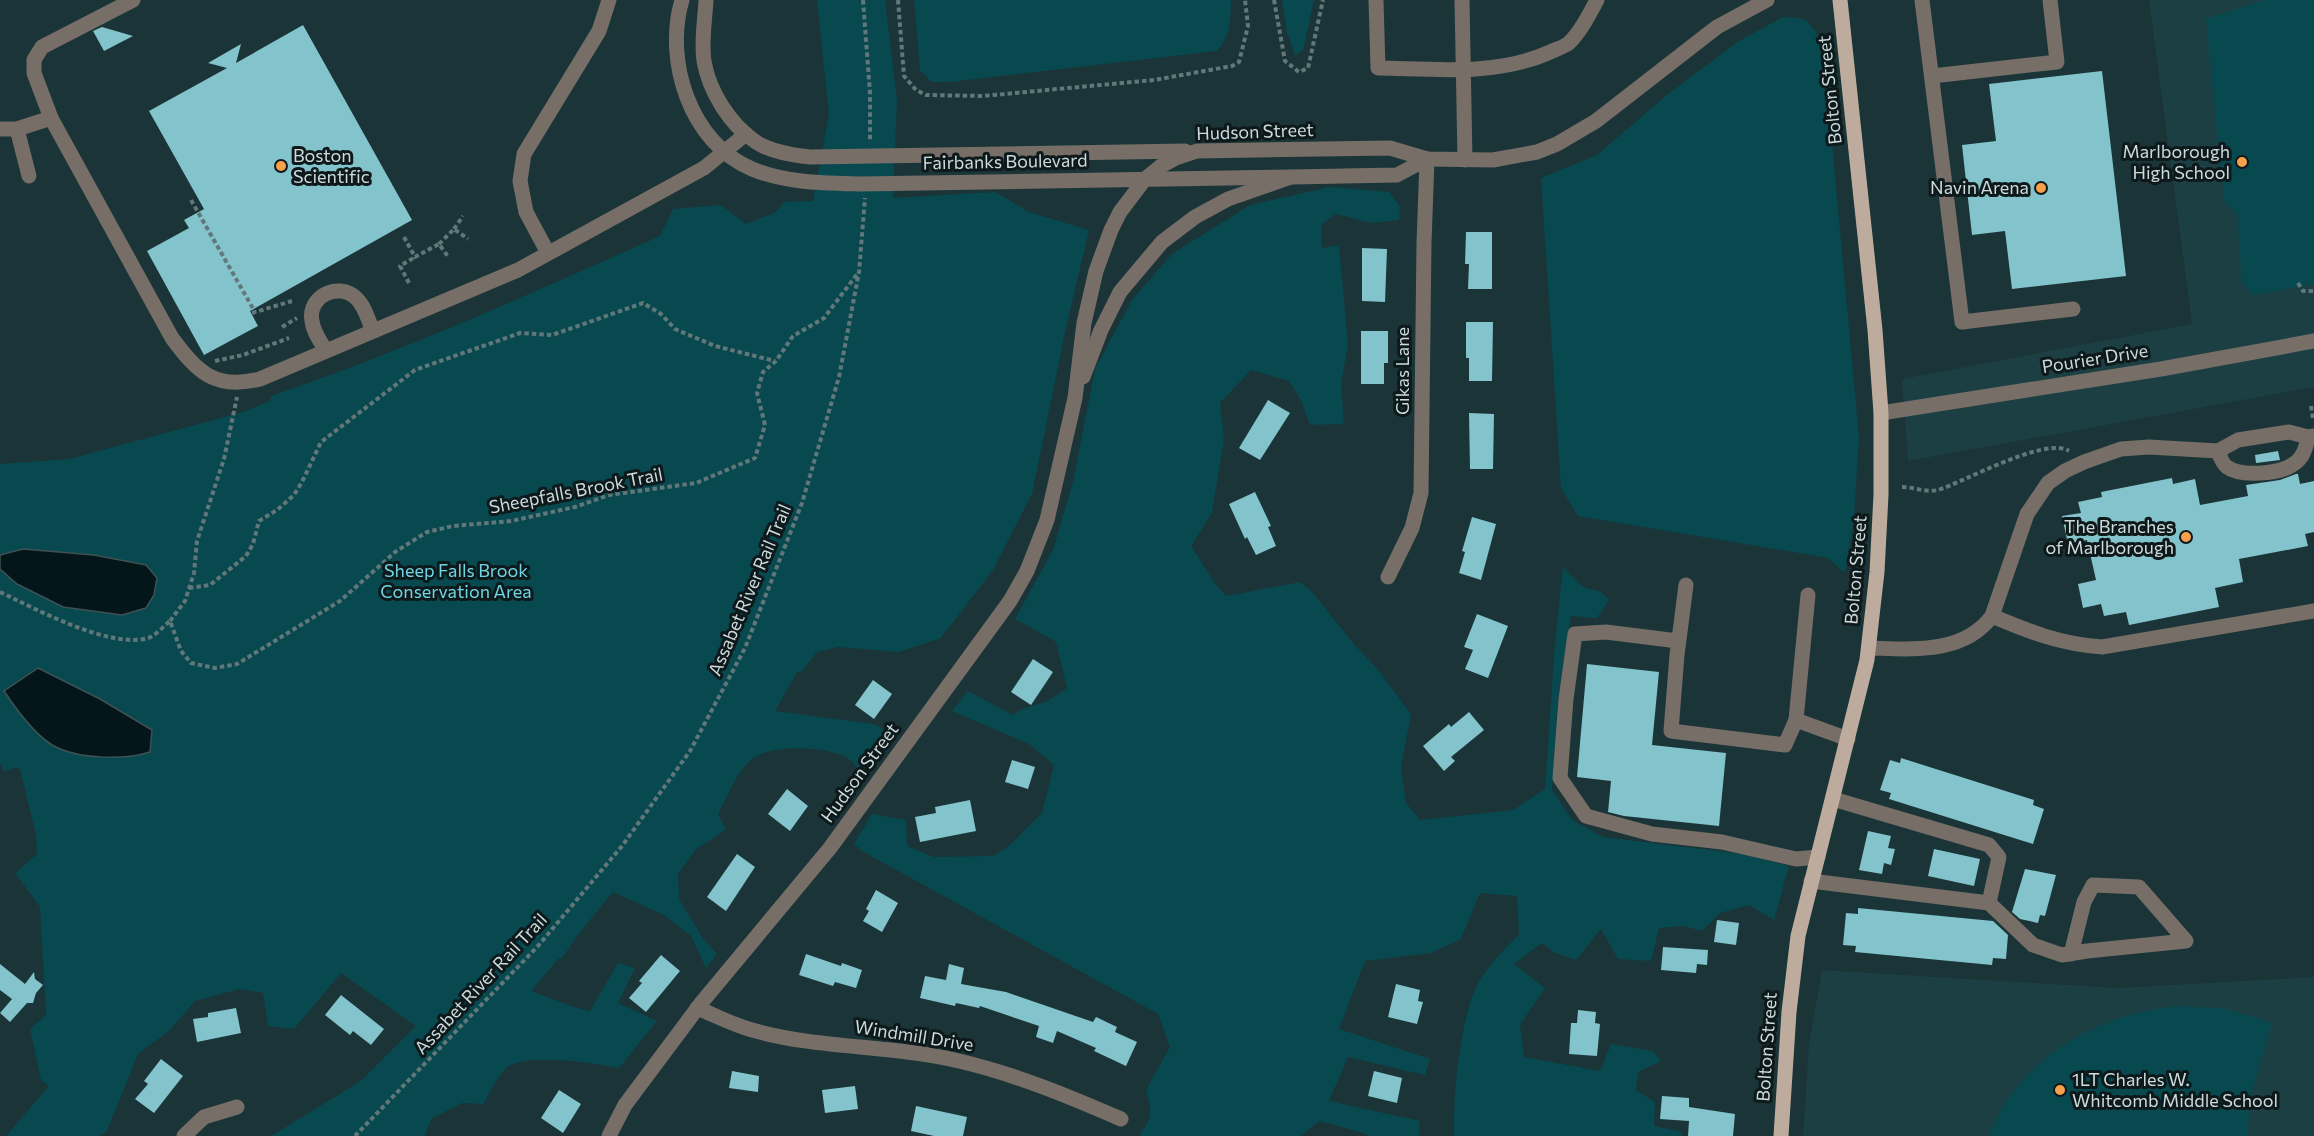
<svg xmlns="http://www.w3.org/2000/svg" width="2314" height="1136" font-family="Commissioner,sans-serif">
<rect width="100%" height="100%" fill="#1a3437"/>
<g fill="#1b3f43">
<polygon points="2149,0 2314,0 2314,387 1908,461 1902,379 2192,324"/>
<polygon points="1822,970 2117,988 2314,977 2314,1136 1803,1136 1809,1044"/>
</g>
<g fill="#084950">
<path d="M817,0H885L897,100L893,198L995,192L1029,212L1089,230L1064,337L1032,494L993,570L941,638L899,652L838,647L817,652L802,671L797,672L775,711L874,724L889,733L860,771C856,767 852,760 847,758C827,746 771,744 752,759C736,772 728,796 718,814L726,830L696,849L678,874L679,899L702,937L717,954L706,968L691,936L664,915L613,892L580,932L562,958L558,959L531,991L574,1007L590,1011L618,963L635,968L618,1003L657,1021L619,1068C596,1063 524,1052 506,1068C497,1077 490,1093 483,1104L462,1103L431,1119L425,1136H271L361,1081L416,1026L341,973L294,1029L268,1026L263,993L240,989L195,1001L169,1031L138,1054L107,1131L99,1136H6L49,1086L41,1080L30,1029L46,1015L40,907L15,873L37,854L36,835L20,769L16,767L4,772L0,763V464L69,459L243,412L270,401L271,396C403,351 532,293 660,236L673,209L721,205L746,224L774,213L785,202L813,201L829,114Z"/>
<path d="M914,0H1231C1230,21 1232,34 1217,51L950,82H932L920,70Z"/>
<polygon points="1282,0 1314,0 1303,50 1295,56 1287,32"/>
<polygon points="2264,0 2314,0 2314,284 2253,295 2242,281 2237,214 2224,201 2206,19"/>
<polygon points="1783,17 1800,18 1807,21 1816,32 1821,50 1832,143 1859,438 1854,518 1845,573 1828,558 1578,516 1561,488 1541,178 1597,155 1668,94 1739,41"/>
<path d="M1330,187L1389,192L1400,207L1399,220L1371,223L1336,214L1321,225L1322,248L1339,245L1348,345L1341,384L1344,424L1310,425L1301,400L1289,381L1251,370L1220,403L1224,439L1212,513L1191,546L1216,585L1226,596L1300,582L1312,592L1354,644L1379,671L1411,714L1401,768L1406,803L1420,820L1513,810L1545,789L1555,643L1563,567L1583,587L1601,592L1609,600L1597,618L1571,616L1558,699L1552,790L1572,820L1603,837L1743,854L1789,866L1774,920L1749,905L1720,913L1702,931L1683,926L1659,928L1651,961L1618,959L1601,929L1576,960L1555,953L1542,943L1514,964L1545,988L1520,1025L1524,1057L1600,1071L1611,1044L1653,1051L1661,1061L1638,1072L1636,1090L1655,1102L1654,1126L1682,1132L1681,1136H1454C1453,1095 1459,1036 1472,997C1481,972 1501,953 1519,934L1517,896L1480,893L1461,939L1431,953L1365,961L1339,1029L1430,1059L1425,1075L1348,1057L1329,1101L1420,1121L1419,1136H1368L1364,1133L1319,1121L1301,1136H1140L1141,1131C1154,1119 1151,1105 1146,1090L1170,1047L1158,1014L862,851L854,844L872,814L906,820L907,846L934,857L993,856L1009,846L1042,813L1054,765L1029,744L952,711L968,691L1013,715L1022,709L1046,702L1067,688L1056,642L1015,619L1053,550L1073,482L1095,369L1132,300L1172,254L1250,205Z"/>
<path d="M2179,1006L2227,1009L2272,1023L2252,1092L2247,1136H1989C2019,1057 2099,1013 2179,1006Z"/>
</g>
<g fill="#041619" stroke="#405154" stroke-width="1.5">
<polygon points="23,549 94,555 146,565 157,578 154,595 146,608 122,615 63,607 17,584 0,569 0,555"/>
<path d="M38,668L100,699L152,730L150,752C125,760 82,759 58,748C37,739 16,709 4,691Z"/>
</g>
<g fill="#83c3cb">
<polygon points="303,25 412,220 250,311 258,326 204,355 147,251 189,228 184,220 204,209 149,111 227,68 208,63 241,44 236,63"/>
<polygon points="102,27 133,36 104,51 93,31"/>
<polygon points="2102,71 2126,276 2012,289 2005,231 1972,235 1962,145 1996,141 1989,84"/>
<polygon points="1466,232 1492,232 1492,289 1468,289 1469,264 1465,264"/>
<polygon points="1362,248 1387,249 1385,302 1362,301"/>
<polygon points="1466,322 1493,322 1492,381 1469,381 1469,358 1466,358"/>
<polygon points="1361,331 1388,331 1388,363 1384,363 1384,384 1361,384"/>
<polygon points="1268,400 1290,413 1260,460 1239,448"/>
<polygon points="1469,413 1494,414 1493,469 1470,469"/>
<polygon points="2278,451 2280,460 2256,463 2255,455"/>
<polygon points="2296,474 2298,474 2300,484 2314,481 2314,532 2305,534 2308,546 2239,559 2243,582 2215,588 2219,607 2129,625 2126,612 2104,616 2101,604 2083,608 2078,584 2096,580 2087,540 2068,544 2062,516 2081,513 2078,502 2102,497 2101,492 2172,478 2173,484 2195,479 2200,505 2248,496 2246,485 2280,480"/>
<polygon points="1255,492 1271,526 1268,527 1276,546 1256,555 1247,537 1245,539 1229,504"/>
<polygon points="1472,517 1496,524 1481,580 1459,573 1465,552 1462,551"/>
<polygon points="1477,614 1508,626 1488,678 1465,669 1473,650 1464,647"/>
<polygon points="1033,659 1053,672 1031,705 1011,692"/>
<polygon points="1587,664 1659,672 1652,745 1726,753 1719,826 1624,816 1608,812 1611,781 1577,777"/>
<polygon points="873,680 892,694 874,719 855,705"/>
<polygon points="1469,712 1484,730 1451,757 1455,761 1444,771 1423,746 1449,724 1451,727"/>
<polygon points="1901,758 2034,800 2033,805 2044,809 2033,844 1889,799 1891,793 1880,790 1890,760 1900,763"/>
<polygon points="1012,760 1035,767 1028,789 1005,782"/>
<polygon points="787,789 808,806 790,831 768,814"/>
<polygon points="970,800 976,831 920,842 915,817 936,813 935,807"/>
<polygon points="1868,831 1891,836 1888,848 1895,849 1891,865 1884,863 1882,874 1859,870"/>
<polygon points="1934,849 1980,859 1974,886 1928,876"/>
<polygon points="737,854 755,867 726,911 707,897"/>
<polygon points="2025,869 2056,875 2045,916 2040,915 2038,923 2020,919 2012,912"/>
<polygon points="876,890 898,903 882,932 863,921 869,911 866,909"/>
<polygon points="1858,908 1993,921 2008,935 2006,959 1993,958 1992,965 1855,952 1856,946 1843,945 1846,913 1858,914"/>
<polygon points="1717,920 1739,923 1736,945 1714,942"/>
<polygon points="1663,947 1708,950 1707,965 1697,964 1696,973 1661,970"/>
<polygon points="806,954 841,966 842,963 862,970 856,988 835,982 833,986 799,975"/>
<polygon points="661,955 680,971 646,1012 629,998 642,983 639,981"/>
<polygon points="0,964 25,984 34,972 35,979 43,985 36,993 33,1003 27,1003 10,1022 0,1013 12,999 0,990"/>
<polygon points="949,964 964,968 961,984 1006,992 1093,1022 1096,1017 1117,1027 1115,1032 1137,1042 1126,1066 1094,1051 1096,1048 1057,1031 1053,1043 1036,1037 1039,1026 980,1006 979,1008 956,1003 955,1006 920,998 925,976 946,980"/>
<polygon points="1396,984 1420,990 1418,1001 1423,1002 1417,1024 1388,1017"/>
<polygon points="341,995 384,1029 371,1045 353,1031 350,1035 325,1015"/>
<polygon points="236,1008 241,1033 197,1042 193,1019 208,1017 208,1013"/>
<polygon points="1578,1010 1596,1012 1595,1023 1600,1024 1597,1056 1569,1054 1571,1023 1577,1023"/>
<polygon points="161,1059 183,1076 154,1113 135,1099 148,1084 144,1081"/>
<polygon points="732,1071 759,1076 758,1092 729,1088"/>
<polygon points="1374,1071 1402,1078 1397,1103 1368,1096"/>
<polygon points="855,1086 858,1109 825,1113 822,1090"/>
<polygon points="559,1090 581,1104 563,1133 541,1118"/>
<polygon points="1662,1096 1689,1098 1689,1107 1735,1114 1733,1136 1688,1136 1689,1121 1660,1119"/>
<polygon points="916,1106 967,1117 963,1136 934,1136 911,1131"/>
</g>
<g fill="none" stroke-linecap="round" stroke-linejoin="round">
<g stroke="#617779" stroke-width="4" stroke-dasharray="4.5 3" stroke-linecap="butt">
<polyline points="863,0 870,93 870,140"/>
<polyline points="898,0 904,76 916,90 926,95 983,96 1154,80 1232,66 1239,62 1248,26 1245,0"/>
<polyline points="1274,0 1285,61 1299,72 1308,68 1323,0"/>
<polyline points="191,200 255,312"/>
<polyline points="454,229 463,216"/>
<polyline points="404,237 415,257 439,244 449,258"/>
<polyline points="439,244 454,229 468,239"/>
<polyline points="409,283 400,266 415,257"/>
<polyline points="2298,283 2303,291 2314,291"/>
<polyline points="252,313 292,301"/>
<polyline points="282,327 297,318"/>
<polyline points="215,361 243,355 289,338"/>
<polyline points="2311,406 2313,420"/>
<path d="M1902,487C1914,487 1926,493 1938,490C1964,482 2045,436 2069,451"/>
<polyline points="189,588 210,585 246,556 253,544 259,521 277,510 294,495 302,482 321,442 415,370 520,333 552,335 643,303 661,314 675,329 715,346 775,361"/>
<path d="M0,592C36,609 109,649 148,638C155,636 164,626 170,621L181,651L191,663L215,668L237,664L340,601L395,552L427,532L453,526L511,521L575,507L609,495L696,483L755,458L765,425L757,393L763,372L776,361L793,336L824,318L858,273"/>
<polyline points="170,621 185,601 194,573 197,541 224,459 237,397"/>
<polyline points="355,1136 538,946 622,846 690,751 745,648 802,503 839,377 859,272 865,198"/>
</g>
<g stroke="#766e67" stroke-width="15">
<path d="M133,0L42,47L34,60V73L51,118L172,338C198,373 215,390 260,379L518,270L704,168L746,134"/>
<path d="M682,0C664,60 690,143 752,169C786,183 824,183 860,184L1291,177"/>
<path d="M706,0C705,20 701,41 704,61C709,91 730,125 756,142C771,152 792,155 810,157L1185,151"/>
<path d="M1376,0L1378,68C1435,69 1495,76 1548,53C1554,50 1564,47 1569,43C1581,31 1589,15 1597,0"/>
<polyline points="1462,0 1465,160"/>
<polyline points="1922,0 1962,322 2073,309"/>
<polyline points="1932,76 2057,62 2050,0"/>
<polyline points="0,129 17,129 51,118"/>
<polyline points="17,129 29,176"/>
<polyline points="548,253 526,212 520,181 524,154 599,31 609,0"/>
<path d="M326,351C321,342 313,332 312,321C307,297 338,281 356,298C365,306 368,320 373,331"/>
<polyline points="1083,377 1101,330 1120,292 1162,242 1195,217 1228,199 1291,177 1397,175 1427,159"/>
<polyline points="1881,413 2161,369 2314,341"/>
<path d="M2218,451C2220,457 2223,464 2227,467C2240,477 2279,474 2292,465C2303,459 2306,448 2308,437"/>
<polyline points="1388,577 1412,528 1421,493 1424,243 1427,159"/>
<polyline points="1686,585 1677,655 1671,731 1785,745 1796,720"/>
<polyline points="1808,595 1796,720 1848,739"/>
<path d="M1992,616C2030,632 2060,644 2102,647L2314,611"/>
<polyline points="1678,641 1606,632 1575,634 1566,699 1560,778 1586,816 1652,834 1722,842 1796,859 1818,857"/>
<path d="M1869,648C1911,649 1963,655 1992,616L2027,514L2048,483L2065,471L2084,462L2121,449L2149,447L2218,451L2238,440L2289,432L2308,437L2314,436"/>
<polyline points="1811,881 1989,903 1999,857 1989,845 1833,799"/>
<polyline points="1989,903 2033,945 2062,955 2087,951 2186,941 2139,887 2093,885 2084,902 2071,954"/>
<path d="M697,1008C715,1015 733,1025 752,1030C819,1049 891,1045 959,1061C1015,1074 1068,1096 1121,1119"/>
<polyline points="184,1136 204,1117 237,1107"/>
<polyline points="609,1136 625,1105 702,1002 830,848 1010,601 1027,571 1047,520 1075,398 1084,323 1096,271 1111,230 1120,212 1145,179 1161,166 1176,158 1197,151 1390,148 1427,159 1493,160 1537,152 1557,144 1596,121 1717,27 1767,0"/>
</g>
<polyline stroke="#bdac9e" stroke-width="15" points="1781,1136 1789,1012 1798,936 1867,660 1877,572 1881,495 1881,413 1875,330 1840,0"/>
</g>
<g fill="#f9a04c" stroke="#0e191b" stroke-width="2">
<circle cx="2242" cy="162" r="6"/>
<circle cx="281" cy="166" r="6"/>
<circle cx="2041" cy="188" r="6"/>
<circle cx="2186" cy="537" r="6"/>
<circle cx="2060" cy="1090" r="6"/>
</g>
<g text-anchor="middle" stroke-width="6" stroke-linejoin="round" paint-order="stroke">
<g font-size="18" fill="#ccdbdd" stroke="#0e191b">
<text transform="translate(1830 90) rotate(-96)" y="6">Bolton Street</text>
<text transform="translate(1255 132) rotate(-2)" y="6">Hudson Street</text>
<text transform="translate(1005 162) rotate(-1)" y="6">Fairbanks Boulevard</text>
<text transform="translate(2095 359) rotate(-9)" y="6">Pourier Drive</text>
<text transform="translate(1403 371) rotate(-90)" y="6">Gikas Lane</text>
<text transform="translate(576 491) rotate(-11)" y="6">Sheepfalls Brook Trail</text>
<text transform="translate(1856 570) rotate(-85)" y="6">Bolton Street</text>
<text transform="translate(750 590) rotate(-67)" y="6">Assabet River Rail Trail</text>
<text transform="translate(860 773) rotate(-54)" y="6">Hudson Street</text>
<text transform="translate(481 984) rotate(-47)" y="6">Assabet River Rail Trail</text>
<text transform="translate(914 1036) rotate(9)" y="6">Windmill Drive</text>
<text transform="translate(1767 1047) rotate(-86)" y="6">Bolton Street</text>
</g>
<g font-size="18" fill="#ccdbdd" stroke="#0e191b" text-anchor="end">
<text x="2230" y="158">Marlborough<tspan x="2230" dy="21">High School</tspan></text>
<text x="293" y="162" text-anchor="start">Boston<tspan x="293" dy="21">Scientific</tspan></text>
<text x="2029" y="194">Navin Arena</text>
<text x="2174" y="533">The Branches<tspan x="2174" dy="21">of Marlborough</tspan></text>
<text x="2072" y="1086" text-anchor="start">1LT Charles W.<tspan x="2072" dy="21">Whitcomb Middle School</tspan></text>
</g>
<g font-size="18" fill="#70d5e2" stroke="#0e191b">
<text x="456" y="577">Sheep Falls Brook<tspan x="456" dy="21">Conservation Area</tspan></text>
</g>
</g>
</svg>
